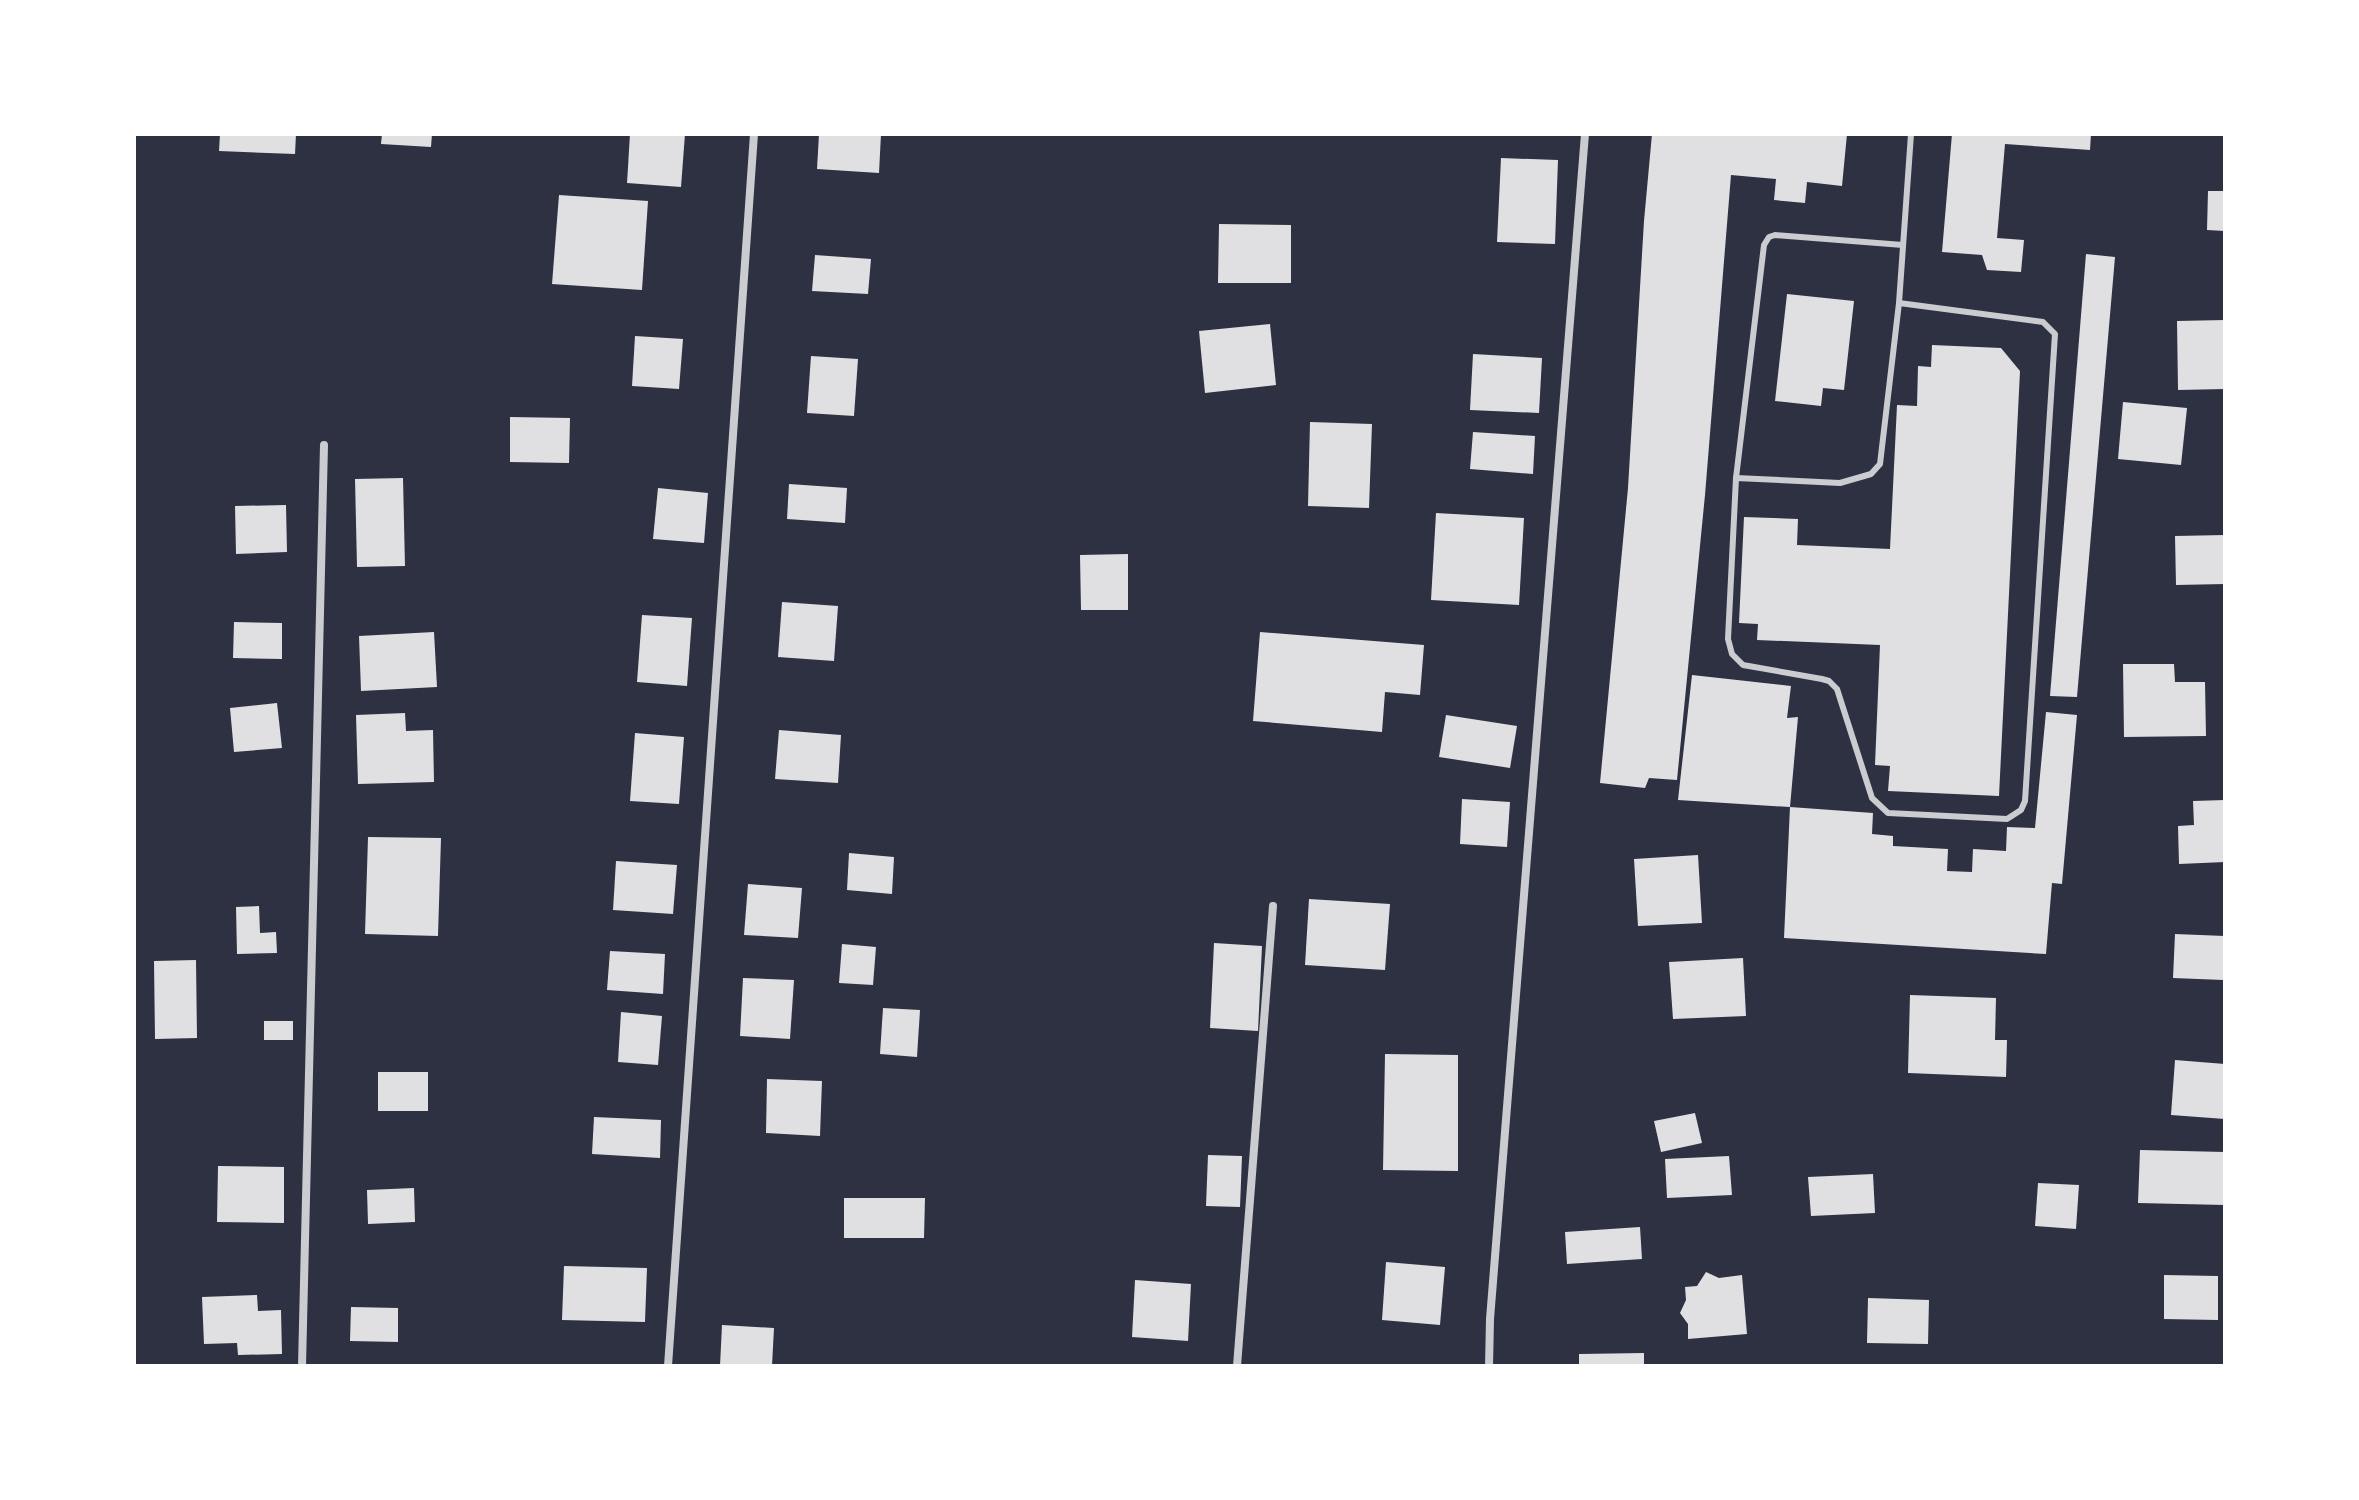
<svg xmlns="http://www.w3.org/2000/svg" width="2359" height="1500" font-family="'Sofia Sans Condensed',sans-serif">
<rect width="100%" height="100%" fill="#2d3142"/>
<g fill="#e0e0e3">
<polygon points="220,134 296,134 295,154 219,151"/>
<polygon points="382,134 432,134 431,147 381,144"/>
<polygon points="630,134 685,134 681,187 627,183"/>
<polygon points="819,134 881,134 879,173 817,169"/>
<polygon points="1652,134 1847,134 1842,186 1807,182 1805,203 1774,200 1776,179 1731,175 1705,495 1677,780 1649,778 1645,788 1600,783 1628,488 1644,221"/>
<polygon points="1952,134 2091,134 2090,150 2005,144 1997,238 2024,240 2021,272 1987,270 1982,255 1942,252"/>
<polygon points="1501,158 1558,160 1555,244 1497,242"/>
<polygon points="2208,191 2225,191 2225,231 2207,230"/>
<polygon points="559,195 648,201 642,290 552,284"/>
<polygon points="1219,224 1291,225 1291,283 1218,283"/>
<polygon points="2086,254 2115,257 2077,697 2050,696"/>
<polygon points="815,255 871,259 868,294 812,291"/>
<polygon points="1787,294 1854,301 1844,390 1823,388 1821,406 1775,401"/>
<polygon points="2225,320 2225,389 2178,390 2177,321"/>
<polygon points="1270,324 1276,385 1205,393 1199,331"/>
<polygon points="635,336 683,339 679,389 632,386"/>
<polygon points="1932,345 2001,348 2020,371 1999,796 1888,791 1890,766 1875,765 1880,645 1757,640 1758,624 1739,623 1744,517 1798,519 1797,545 1890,549 1897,405 1917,406 1918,366 1931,367"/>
<polygon points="1473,354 1542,358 1539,413 1470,410"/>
<polygon points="811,356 858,359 854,416 807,413"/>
<polygon points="2123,402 2187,408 2181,465 2118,459"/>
<polygon points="510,417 570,418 569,463 510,462"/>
<polygon points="1310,422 1372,424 1369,508 1308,506"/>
<polygon points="1473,432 1535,436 1533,474 1470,469"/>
<polygon points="403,478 405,566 357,567 355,479"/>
<polygon points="789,484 847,488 845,523 787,519"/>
<polygon points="658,488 708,493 704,543 653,539"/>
<polygon points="286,505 287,552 236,554 235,506"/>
<polygon points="1436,513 1524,518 1519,605 1431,600"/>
<polygon points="2225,535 2225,584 2176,585 2175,536"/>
<polygon points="1128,554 1128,610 1081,610 1080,555"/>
<polygon points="782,602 838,606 834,661 778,657"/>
<polygon points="642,615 692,618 687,686 637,682"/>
<polygon points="234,622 282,623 282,659 233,658"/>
<polygon points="434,632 437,687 361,691 359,636"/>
<polygon points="1260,632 1424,645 1420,695 1385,692 1382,732 1253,721"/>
<polygon points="2123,664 2174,664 2175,682 2205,682 2206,736 2124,737"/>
<polygon points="1692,675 1791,686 1787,718 1798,717 1790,807 1678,800"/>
<polygon points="277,703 282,748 234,752 230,708"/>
<polygon points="2046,712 2077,715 2062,884 2052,883 2046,954 1784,938 1790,807 1873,813 1872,834 1893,836 1893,846 1948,849 1947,871 1972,872 1973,849 2006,851 2007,827 2035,828"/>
<polygon points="405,713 406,731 433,730 434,782 358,784 356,715"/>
<polygon points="1446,715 1517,726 1510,768 1439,757"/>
<polygon points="779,730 841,735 838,783 775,779"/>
<polygon points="635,733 684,737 679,804 630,801"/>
<polygon points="1462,799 1510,802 1507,847 1460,844"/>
<polygon points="2225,800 2225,862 2179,864 2178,826 2194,825 2193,801"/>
<polygon points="368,837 441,838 438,936 365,934"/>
<polygon points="849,853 894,857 892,894 847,890"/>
<polygon points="1698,855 1702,923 1638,926 1634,859"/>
<polygon points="616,861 677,865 673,914 613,910"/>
<polygon points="748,884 802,888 798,938 744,935"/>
<polygon points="1309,899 1390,904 1385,970 1305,965"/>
<polygon points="259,906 260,933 276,932 277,953 237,954 236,907"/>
<polygon points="2175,934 2225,936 2223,980 2173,978"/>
<polygon points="1214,943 1262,946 1258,1031 1210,1028"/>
<polygon points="842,944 876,947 873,985 839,983"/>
<polygon points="610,951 665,954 663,994 607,990"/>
<polygon points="1743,958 1746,1016 1673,1019 1669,962"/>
<polygon points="196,960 197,1038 155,1039 154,961"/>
<polygon points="743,978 794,980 790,1039 740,1036"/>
<polygon points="1910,995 1996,998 1995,1040 2007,1040 2006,1077 1908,1073"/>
<polygon points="883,1008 920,1010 917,1057 880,1054"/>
<polygon points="621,1012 662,1016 658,1065 618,1062"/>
<rect x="264" y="1021" width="29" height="19"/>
<polygon points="1385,1054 1458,1055 1458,1171 1383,1170"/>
<polygon points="2175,1060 2225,1064 2225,1119 2171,1115"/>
<rect x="378" y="1072" width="50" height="39"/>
<polygon points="767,1079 822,1081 820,1136 766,1133"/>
<polygon points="1695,1113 1702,1143 1661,1152 1654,1121"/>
<polygon points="594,1117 661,1120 660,1158 592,1154"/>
<polygon points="2140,1150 2225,1152 2225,1205 2138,1203"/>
<polygon points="1208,1155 1242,1156 1240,1207 1206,1206"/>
<polygon points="1729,1156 1732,1195 1667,1198 1665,1159"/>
<polygon points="218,1166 284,1167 284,1223 217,1222"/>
<polygon points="1873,1174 1875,1213 1811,1216 1808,1177"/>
<polygon points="2038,1183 2079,1185 2076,1229 2035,1226"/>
<polygon points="414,1188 415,1222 368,1224 367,1190"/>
<polygon points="844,1198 925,1198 924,1238 844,1238"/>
<polygon points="1640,1227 1642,1259 1567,1264 1565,1232"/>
<polygon points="1386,1262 1445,1267 1440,1325 1382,1320"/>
<polygon points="564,1266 647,1268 645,1322 562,1320"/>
<polygon points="1706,1272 1719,1278 1742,1275 1747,1334 1688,1339 1688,1324 1680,1313 1686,1300 1685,1287 1697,1286"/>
<polygon points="2164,1275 2218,1276 2218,1320 2164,1319"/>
<polygon points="1135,1280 1191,1284 1188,1341 1132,1337"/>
<polygon points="257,1295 258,1311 281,1310 282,1354 238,1355 237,1343 204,1344 202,1297"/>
<polygon points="1868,1298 1929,1300 1928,1344 1867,1343"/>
<polygon points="351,1307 398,1308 398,1342 350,1341"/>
<polygon points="722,1325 774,1328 772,1366 720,1366"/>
<polygon points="1644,1353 1644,1366 1579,1366 1579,1354"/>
</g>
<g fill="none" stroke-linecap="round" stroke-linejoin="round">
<g stroke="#caccd0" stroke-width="6">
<polyline points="1899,303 2043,322 2055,334 2025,801 2021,810 2007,819 1888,813 1872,798 1837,689 1829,681 1822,679 1743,665 1732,654 1728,639 1736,478 1840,483 1871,474 1880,464 1899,303 1911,134"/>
<polyline points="1736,478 1764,245 1769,237 1775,235 1903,245"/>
</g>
<g stroke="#caccd0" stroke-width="8">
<polyline points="302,1366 324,445"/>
<polyline points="668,1366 754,134"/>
<polyline points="1237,1366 1273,906"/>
<polyline points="1489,1366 1490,1319 1585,134"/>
</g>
</g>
<rect width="2359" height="1500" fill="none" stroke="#ffffff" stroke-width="272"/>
</svg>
